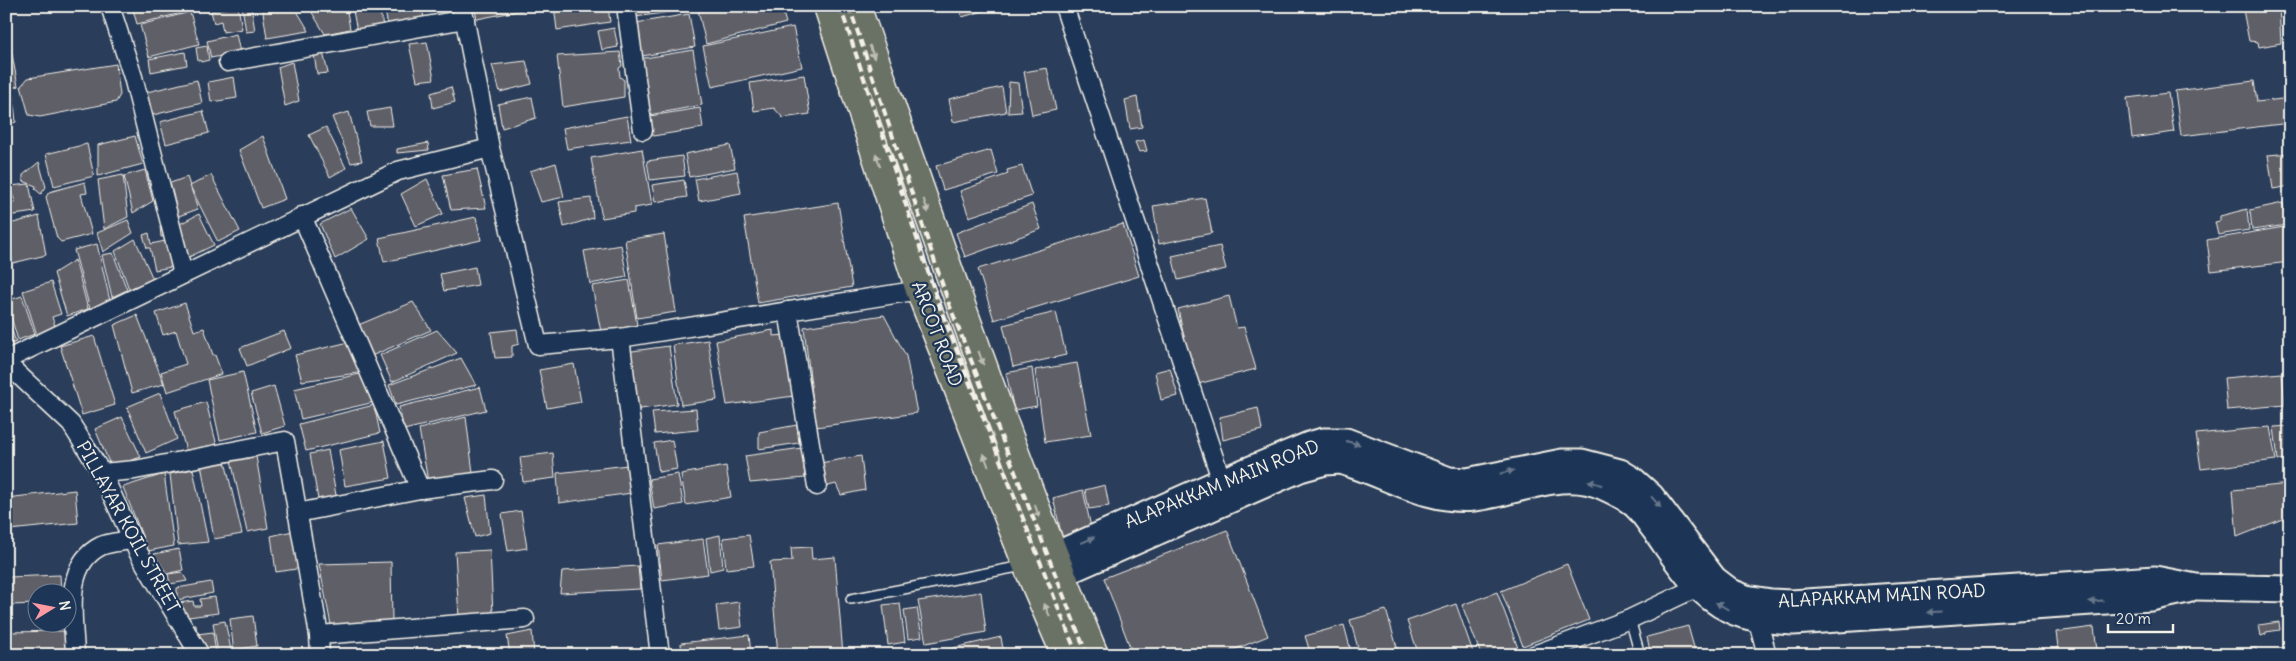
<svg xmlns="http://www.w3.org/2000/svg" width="2296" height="661" font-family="Delius,sans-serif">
<rect width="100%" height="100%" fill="#2a3d5a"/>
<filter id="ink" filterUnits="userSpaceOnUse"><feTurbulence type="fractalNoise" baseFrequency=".02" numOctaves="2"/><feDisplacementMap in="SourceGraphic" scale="10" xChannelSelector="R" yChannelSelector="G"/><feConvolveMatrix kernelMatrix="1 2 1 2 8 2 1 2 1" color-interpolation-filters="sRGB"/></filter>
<g filter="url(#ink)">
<g fill="#5e5e68" stroke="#f4f1e8">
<polygon points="132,6 184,6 185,12 137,24"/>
<polygon points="238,6 242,29 223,32 221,21 214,23 211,11"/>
<polygon points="242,6 251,6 255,31 246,32"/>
<polygon points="262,6 294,6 309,31 267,38"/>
<polygon points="308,6 346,6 350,29 325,34"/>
<polygon points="352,6 379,6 383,26 357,31"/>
<polygon points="384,6 422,6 424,19 388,26"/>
<polygon points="474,6 522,6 523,10 477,19"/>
<polygon points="554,6 608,6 610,22 557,30"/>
<polygon points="629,6 684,6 684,10 635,17"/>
<polygon points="713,6 781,6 786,23 706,44 698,10"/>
<polygon points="959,6 1001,6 962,17"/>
<polygon points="1091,6 1110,6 1092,11"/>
<polygon points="2163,6 2221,6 2221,9 2163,11"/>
<polygon points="2253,6 2279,6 2281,43 2259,47 2258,42 2249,41 2243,10"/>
<polygon points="190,12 199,44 149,57 140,25"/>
<polygon points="689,14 695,47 642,56 636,23"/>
<polygon points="6,23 18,86 6,90"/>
<polygon points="793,27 802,67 712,87 703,46"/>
<polygon points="614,28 618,47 602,50 598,31"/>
<polygon points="236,34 240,52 211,58 207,41"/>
<polygon points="427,42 434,79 417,81 409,44"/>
<polygon points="207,46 209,60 201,62 200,60 198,61 196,48"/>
<polygon points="693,50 702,105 649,115 639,59"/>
<polygon points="185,52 187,65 151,72 149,59"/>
<polygon points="323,52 328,73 317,74 314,54"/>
<polygon points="620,52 622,66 619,68 620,77 624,80 624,97 563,107 557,56"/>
<polygon points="526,61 532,84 500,92 492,65"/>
<polygon points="292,62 299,101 285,106 278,67"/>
<polygon points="116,64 120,95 116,102 40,117 29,115 21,86 28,78"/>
<polygon points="1047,68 1056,110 1032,115 1024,72"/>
<polygon points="804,75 810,114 783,118 774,108 754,111 750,83"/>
<polygon points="234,77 237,98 211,102 208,82"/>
<polygon points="197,80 202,103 149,116 143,93"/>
<polygon points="2254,81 2257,102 2290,98 2290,123 2181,136 2175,91"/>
<polygon points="1009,82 1018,83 1022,112 1008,113"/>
<polygon points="451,87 455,102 433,108 431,93"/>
<polygon points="1002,87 1006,112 953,122 949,99"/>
<polygon points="2168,93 2174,132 2132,138 2127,98"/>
<polygon points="13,95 16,122 6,125 6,97"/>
<polygon points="532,97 536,118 502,128 498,104"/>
<polygon points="1137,97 1142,127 1130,129 1125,100"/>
<polygon points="390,108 393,126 370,126 367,112"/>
<polygon points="700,108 703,128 653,136 650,116"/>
<polygon points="203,111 209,133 166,144 160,122"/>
<polygon points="349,112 362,161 351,163 332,117"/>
<polygon points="627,116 631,140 567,149 563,128"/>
<polygon points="326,127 346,168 330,177 309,135"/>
<polygon points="135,136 143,164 98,176 98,145"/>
<polygon points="263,136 285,199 261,208 239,150"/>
<polygon points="1144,140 1147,151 1139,152 1135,142"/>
<polygon points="428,143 429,150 397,153 397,149"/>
<polygon points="87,144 94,176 54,186 46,154"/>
<polygon points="730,145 735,168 689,177 685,154"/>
<polygon points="642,149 652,205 634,208 634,213 602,218 591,158"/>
<polygon points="991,150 998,174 943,190 936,166"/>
<polygon points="2290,153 2290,186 2273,189 2268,155"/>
<polygon points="682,156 685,176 650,180 647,161"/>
<polygon points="39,162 46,187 41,194 35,189 36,186 23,181 23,175"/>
<polygon points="556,163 564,197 541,202 530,171"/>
<polygon points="1022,166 1032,196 969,217 960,191 1008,174 1007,170"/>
<polygon points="477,169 486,208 451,210 443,175"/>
<polygon points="145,170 153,201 133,213 124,176"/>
<polygon points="737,171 741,193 699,201 695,179"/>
<polygon points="123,175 128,217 104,229 98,180"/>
<polygon points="211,175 240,231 218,242 190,186"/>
<polygon points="187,177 198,209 176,217 165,185"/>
<polygon points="427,179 443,214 416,226 401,194"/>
<polygon points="684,180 687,197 655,202 652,185"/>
<polygon points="85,182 87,193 81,194 92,234 61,242 57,238 46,197 49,192"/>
<polygon points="29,184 35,212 7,216 6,203 15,202 10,186"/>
<polygon points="591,198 593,218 564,227 559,202"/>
<polygon points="1205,198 1212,233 1159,244 1153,206"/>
<polygon points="838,203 852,287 758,303 744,218"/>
<polygon points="2283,203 2287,225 2252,230 2250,210"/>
<polygon points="1032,204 1041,229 965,257 956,233"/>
<polygon points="351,208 369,239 335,259 320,224"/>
<polygon points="2247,209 2249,230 2218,235 2215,222 2220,221 2220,216"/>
<polygon points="199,214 214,245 187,258 172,228"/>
<polygon points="39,216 46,255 13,263 6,225"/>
<polygon points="476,217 481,240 384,262 379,238"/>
<polygon points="128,220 133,233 103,252 97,233"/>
<polygon points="167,223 170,236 161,237 160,226"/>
<polygon points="1123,224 1139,276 994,320 978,269"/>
<polygon points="2290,226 2290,262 2211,271 2207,240"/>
<polygon points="149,233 151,244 170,240 176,266 155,270 150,248 147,248 143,235"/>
<polygon points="664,234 676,312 637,318 625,240"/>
<polygon points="135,239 153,279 129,289 115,251"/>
<polygon points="97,244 110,301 90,309 74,250"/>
<polygon points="621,245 627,277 590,284 584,251"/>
<polygon points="1220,246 1226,269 1178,280 1172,256"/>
<polygon points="113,253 127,290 112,297 102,255"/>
<polygon points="75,260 88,309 67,316 54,273"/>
<polygon points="475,267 478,285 444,291 440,274"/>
<polygon points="629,280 637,325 601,332 592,286"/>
<polygon points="51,282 61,314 52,317 56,329 37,335 23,291"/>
<polygon points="22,296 35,334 18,340 6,301"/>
<polygon points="1229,296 1237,328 1244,327 1256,369 1194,385 1178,309"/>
<polygon points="413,302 431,330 369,357 356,326"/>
<polygon points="185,303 194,331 204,328 213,355 215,355 222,374 167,392 161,372 186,364 176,331 163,335 156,313"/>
<polygon points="1056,312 1066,355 1013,367 1003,325"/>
<polygon points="6,314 16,342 6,345"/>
<polygon points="137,315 164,384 132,393 114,325"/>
<polygon points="884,315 906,356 917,413 816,427 804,327"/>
<polygon points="517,329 519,344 512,346 512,357 495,358 491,332"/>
<polygon points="437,330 457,353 392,382 380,355"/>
<polygon points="773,330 773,336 785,335 794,396 727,405 716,341"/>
<polygon points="284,331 291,348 247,366 240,348"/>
<polygon points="94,336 115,405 82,415 60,346"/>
<polygon points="708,340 717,400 681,405 673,345"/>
<polygon points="353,341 364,372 302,381 295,355"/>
<polygon points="669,346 677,404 633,410 625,352"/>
<polygon points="461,358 476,385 396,405 389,385"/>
<polygon points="1077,363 1091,435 1045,442 1035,370"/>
<polygon points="574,364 581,402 547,408 539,370"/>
<polygon points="1032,368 1037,406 1014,410 1006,373"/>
<polygon points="1170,368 1178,396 1161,400 1155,372"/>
<polygon points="243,372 257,432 220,440 207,380"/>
<polygon points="368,372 375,402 301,419 294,389"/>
<polygon points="2282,373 2285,405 2227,410 2224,378"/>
<polygon points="2288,380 2290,380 2290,404"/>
<polygon points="274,386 285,426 262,433 251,393"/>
<polygon points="480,387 486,410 404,430 399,407"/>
<polygon points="160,393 177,439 146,453 127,407"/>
<polygon points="206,402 217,446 187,454 175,411"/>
<polygon points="374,405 380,433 306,451 299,424"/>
<polygon points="1258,408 1262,430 1223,440 1220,417"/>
<polygon points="696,409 698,430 655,434 652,412"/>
<polygon points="122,417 141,457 111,467 95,429"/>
<polygon points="466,417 473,473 428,482 419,429"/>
<polygon points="797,425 799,443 759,449 759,432"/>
<polygon points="2290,426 2290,459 2278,460 2274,427"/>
<polygon points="2270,427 2276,460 2201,469 2196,434"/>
<polygon points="672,440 677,469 659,472 654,443"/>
<polygon points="384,441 391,478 345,486 339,450"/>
<polygon points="802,448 805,478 750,483 745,456"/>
<polygon points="328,450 337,501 319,505 310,454"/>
<polygon points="553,453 555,478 523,482 520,457"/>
<polygon points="256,456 268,528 247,532 231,460"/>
<polygon points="861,456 865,490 841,495 836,484 821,488 820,463"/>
<polygon points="225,461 242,534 214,539 201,464"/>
<polygon points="628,465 632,493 559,503 557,473"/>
<polygon points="726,466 731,497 686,505 681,474"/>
<polygon points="193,469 208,542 178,545 170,474"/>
<polygon points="164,474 174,546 148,551 123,487"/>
<polygon points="678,474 683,504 654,509 649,479"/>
<polygon points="2289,484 2290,516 2237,537 2233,490"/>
<polygon points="1105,485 1109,506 1089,509 1085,490"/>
<polygon points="75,490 78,523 9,530 6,498"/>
<polygon points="1083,490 1092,532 1063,541 1053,498"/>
<polygon points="486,495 490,533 475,537 465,498"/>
<polygon points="521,511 527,548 508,551 502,514"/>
<polygon points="297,530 303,568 276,572 271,536"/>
<polygon points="1227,530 1268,636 1221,655 1133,655 1104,578"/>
<polygon points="720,535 723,568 710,571 706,538"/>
<polygon points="749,535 754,566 726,569 723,538"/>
<polygon points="703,539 708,574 662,580 658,545"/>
<polygon points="811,547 812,559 835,557 843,655 778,655 770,562 792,561 791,548"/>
<polygon points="179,549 183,570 167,574 154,554"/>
<polygon points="490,550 493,614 459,617 455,552"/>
<polygon points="391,562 392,621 331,625 319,564"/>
<polygon points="1567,564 1589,620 1523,646 1501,591"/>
<polygon points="638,566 640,589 560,593 562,571"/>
<polygon points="182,572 187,581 170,584 168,574"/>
<polygon points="60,575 61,594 38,594 38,604 10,605 9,577"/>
<polygon points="211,582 213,593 177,600 177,588"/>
<polygon points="981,592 986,632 926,643 918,601"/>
<polygon points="1497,592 1518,648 1500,655 1481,655 1462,605"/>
<polygon points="215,597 218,613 181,618 178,603 193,601 194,606 201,606 200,599"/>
<polygon points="739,602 742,627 719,630 716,605"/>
<polygon points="900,603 905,642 888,645 883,605"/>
<polygon points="1456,604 1474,655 1419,655 1407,621"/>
<polygon points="917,608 922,637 908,639 904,610"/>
<polygon points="1386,610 1399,654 1360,655 1350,620"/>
<polygon points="253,616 257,646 240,649 241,652 234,653 230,619"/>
<polygon points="225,621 231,650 218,653 213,623"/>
<polygon points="2279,622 2280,630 2266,632 2266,634 2261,636 2259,625"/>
<polygon points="2290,622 2290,643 2288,643 2285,623"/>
<polygon points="191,625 196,625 197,634 213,632 216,654 206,655"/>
<polygon points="1344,625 1352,655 1311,655 1305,636"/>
<polygon points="1688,626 1695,651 1678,655 1651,655 1647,637"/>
<polygon points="2094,627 2097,650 2099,649 2100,655 2059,655 2056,632"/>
<polygon points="65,631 66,655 8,655 7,632"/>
<polygon points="532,631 534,655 510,655 507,636"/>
<polygon points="749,635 751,655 682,655 681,643"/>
<polygon points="1001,637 1004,655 923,655"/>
<polygon points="2256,648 2257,655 2233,655 2233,651"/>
<polygon points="2007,649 2008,655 1987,655 1987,652"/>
<polygon points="1981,650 1982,655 1957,655"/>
<polygon points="603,652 632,653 632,655 603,655"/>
</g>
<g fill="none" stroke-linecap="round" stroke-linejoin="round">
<defs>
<g id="lane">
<polyline points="851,599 1023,566"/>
<polyline points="1630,619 1640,655"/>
</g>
<g id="street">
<polyline points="110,6 133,77 183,274"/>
<polyline points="462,6 490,148 538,345 620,338 920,290"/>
<polyline points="626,6 643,130"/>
<polyline points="1064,6 1225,491"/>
<polyline points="228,62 465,19"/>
<polyline points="302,216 420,489"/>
<polyline points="788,311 817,486"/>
<polyline points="620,338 660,655"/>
<polyline points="6,360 398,171 490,148"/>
<polyline points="6,363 71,424 102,473 138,552 200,655"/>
<polyline points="102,473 135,470 285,441 319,635 320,655"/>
<polyline points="297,513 420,489 493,480"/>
<polyline points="1757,608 1757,618 1767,655"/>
<polyline points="319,635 525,619"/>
<path d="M75,655C74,619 62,565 101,546C110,542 122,542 131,540"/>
<polyline points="1534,655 1630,619 1708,582"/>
</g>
<g id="secondary">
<polyline points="1035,564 1222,481 1309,445 1323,441 1346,441 1449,480 1467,481 1562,462 1582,462 1620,472 1633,480 1651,496 1714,579 1731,592 1746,598 1771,602 1791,603 2155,579 2196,587 2290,589"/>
<path d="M1036,585L1300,469L1325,462L1340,461C1384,473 1428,503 1474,498C1516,494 1563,467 1604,487C1615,492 1628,498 1636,506C1644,513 1649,523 1655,530C1676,559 1696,594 1730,610C1748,619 1772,621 1793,622L2151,598L2187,590"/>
</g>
<g id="primary">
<polyline points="828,6 920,290 1028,567 1066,655"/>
<path d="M856,6C932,223 1006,442 1094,655"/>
</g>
</defs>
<use href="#lane" stroke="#f4f1e8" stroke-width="12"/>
<use href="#street" stroke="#f4f1e8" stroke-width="21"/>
<use href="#secondary" stroke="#f4f1e8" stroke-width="29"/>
<use href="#primary" stroke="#f4f1e8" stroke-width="31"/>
<use href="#lane" stroke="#1d3557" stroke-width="9"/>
<use href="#street" stroke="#1d3557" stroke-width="18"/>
<use href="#secondary" stroke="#1d3557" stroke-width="25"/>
<use href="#primary" stroke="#6b7165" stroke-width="28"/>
<g stroke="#f4f1e8" stroke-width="4" stroke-dasharray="8 4" stroke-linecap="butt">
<polyline points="840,6 940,308 1077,655"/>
<polyline points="849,6 949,304 1087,655"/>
</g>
</g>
<defs><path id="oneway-solid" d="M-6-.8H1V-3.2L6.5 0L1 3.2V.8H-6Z" transform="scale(1.25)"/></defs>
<g fill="#bdbeb4">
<use href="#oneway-solid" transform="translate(872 52) rotate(71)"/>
<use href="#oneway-solid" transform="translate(878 160) rotate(-108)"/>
<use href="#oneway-solid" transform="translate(926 206) rotate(71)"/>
<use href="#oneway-solid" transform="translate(981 358) rotate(70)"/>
<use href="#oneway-solid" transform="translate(986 460) rotate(-111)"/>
<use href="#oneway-solid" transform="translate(1037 511) rotate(70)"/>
<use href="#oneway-solid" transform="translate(1047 610) rotate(-114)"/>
</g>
<g fill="#68778a">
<use href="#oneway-solid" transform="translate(1353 443) rotate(15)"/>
<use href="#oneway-solid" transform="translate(1507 472) rotate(-14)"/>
<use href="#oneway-solid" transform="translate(1595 483) rotate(-163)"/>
<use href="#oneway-solid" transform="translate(1656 502) rotate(49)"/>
<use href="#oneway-solid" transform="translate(1088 540) rotate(-24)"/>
<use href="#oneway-solid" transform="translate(2096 601) rotate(176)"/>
<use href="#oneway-solid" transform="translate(1722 606) rotate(-150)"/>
<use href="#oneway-solid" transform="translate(1934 612) rotate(176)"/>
</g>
</g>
<g text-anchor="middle" stroke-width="4.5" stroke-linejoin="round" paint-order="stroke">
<g font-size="18" fill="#f4f1e8" stroke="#1d3557">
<text transform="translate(937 334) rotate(69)" y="6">ARCOT ROAD</text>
<text transform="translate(1222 484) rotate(-22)" y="6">ALAPAKKAM MAIN ROAD</text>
<text transform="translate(128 527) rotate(61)" y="6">PILLAYAR KOIL STREET</text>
<text transform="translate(1882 596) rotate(-3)" y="6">ALAPAKKAM MAIN ROAD</text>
</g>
</g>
<rect width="2296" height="661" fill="none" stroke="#1d3557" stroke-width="25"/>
<rect x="12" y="12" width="2271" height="636" fill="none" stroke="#f4f1e8" stroke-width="2" filter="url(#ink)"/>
<g transform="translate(52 608) rotate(80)"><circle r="24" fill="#1d3557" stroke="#738091"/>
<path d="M0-4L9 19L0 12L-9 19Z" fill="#ff9aa2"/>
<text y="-8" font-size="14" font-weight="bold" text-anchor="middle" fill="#f4f1e8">N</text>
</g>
<path d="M2108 624v8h65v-8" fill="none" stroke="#f4f1e8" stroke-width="2.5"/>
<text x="2116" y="624" font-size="15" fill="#f4f1e8" stroke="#1d3557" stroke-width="4" paint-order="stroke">20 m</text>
</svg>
